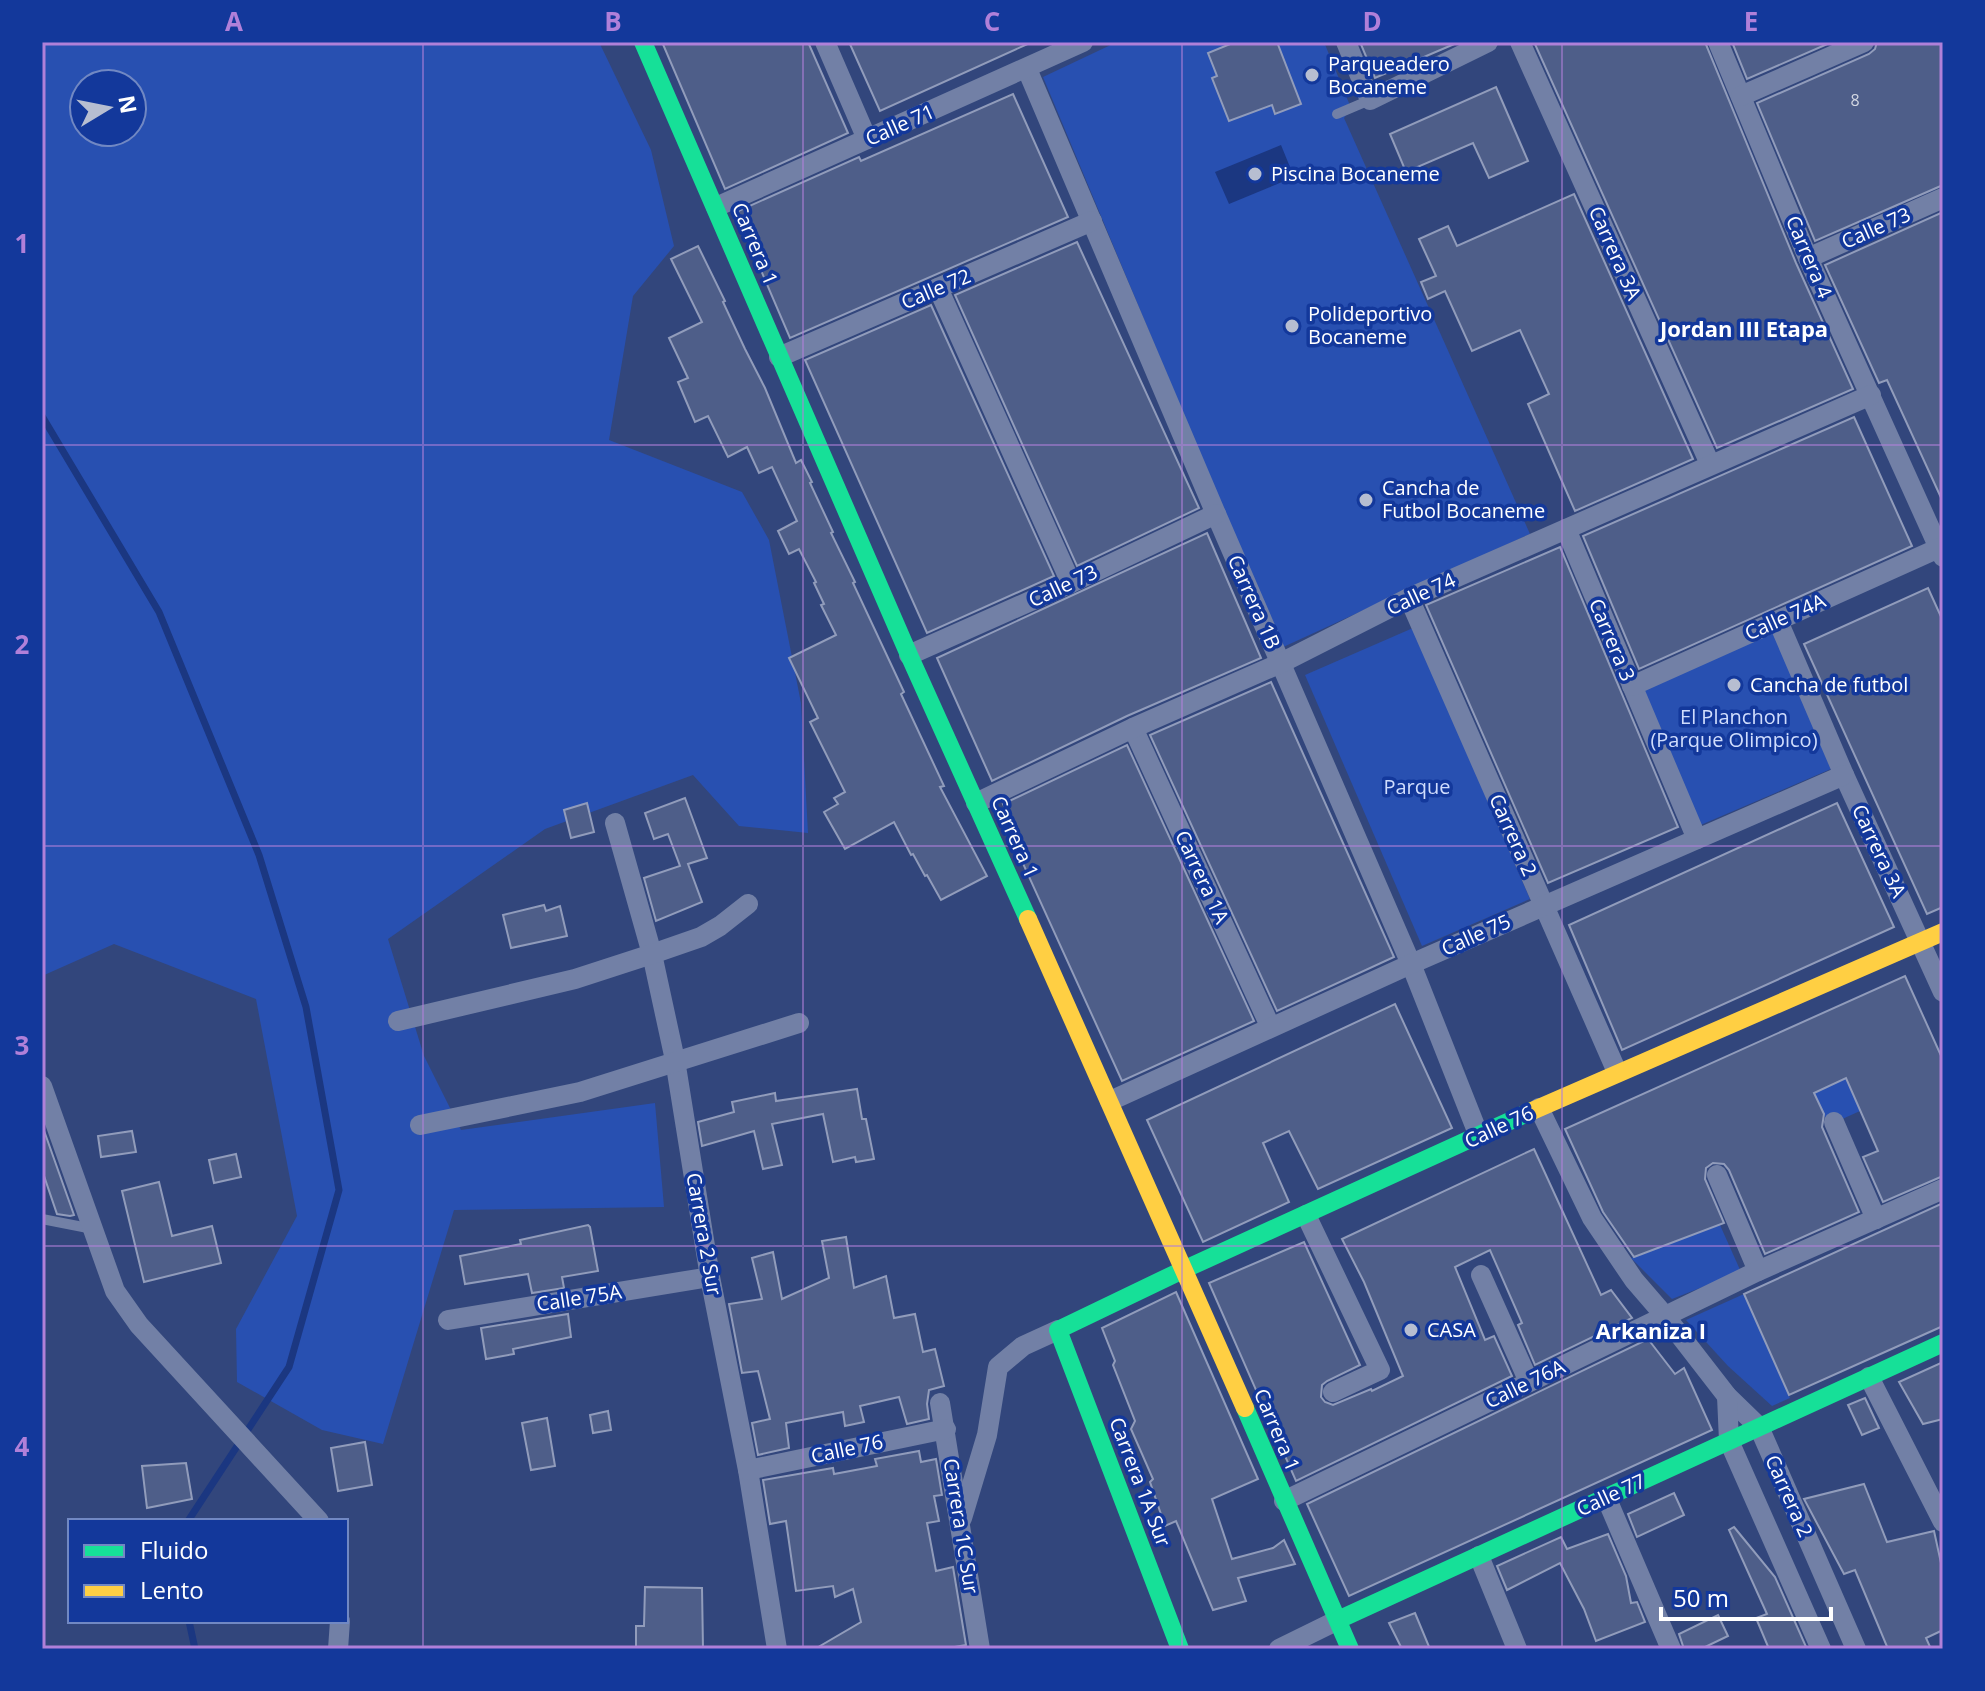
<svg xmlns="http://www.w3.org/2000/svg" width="1985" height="1691" font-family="'Open Sans',sans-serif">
<rect width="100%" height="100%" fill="#32467c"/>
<g fill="#2850b1" fill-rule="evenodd">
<path d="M42,42H599L651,150L674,246L633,296L609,440L742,492L769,540L801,703L808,833L739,826L693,775L545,829L388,939L424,1056L461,1130L655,1103L664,1207L454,1210L383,1444L322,1430L237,1382L236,1329L297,1216L256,999L114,944L42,976ZM84,84H132V132H84Z"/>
<polygon points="1117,42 1324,42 1351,108 1344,118 1530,534 1281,648 1043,77"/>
<polygon points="1413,628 1530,899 1422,946 1305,675"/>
<polygon points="1773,631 1831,769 1696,827 1637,689"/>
<polygon points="1846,1078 1860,1111 1829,1125 1814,1093"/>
<polygon points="1720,1225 1741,1272 1672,1299 1631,1258"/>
<polygon points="1744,1294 1790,1398 1772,1406 1728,1366 1686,1320"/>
</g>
<polygon fill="#1b3781" points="1281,145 1294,177 1229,204 1215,172"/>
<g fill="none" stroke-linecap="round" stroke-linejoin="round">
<g stroke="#1b3781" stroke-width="7">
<polyline points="42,416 159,612 259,855 306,1007 339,1190 289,1367 188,1521"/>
<polyline points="189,1621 195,1649"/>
</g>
</g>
<g fill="#4e5e89" stroke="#919cbb" stroke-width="2">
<polygon points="662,42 808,42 848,133 725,189"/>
<polygon points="849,42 1032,42 880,111"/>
<polygon points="1235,42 1277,42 1301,104 1275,114 1272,105 1229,121 1212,78 1217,76 1208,53"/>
<polygon points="1360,42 1459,42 1375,78"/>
<polygon points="1534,42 1705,42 1796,263 1853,389 1717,448"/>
<polygon points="1732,42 1832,42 1747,79"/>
<polygon points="1877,42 1943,42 1943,185 1815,241 1757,103 1869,54 1875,49"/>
<polygon points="1496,87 1528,161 1489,178 1473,143 1406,172 1390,134"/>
<polygon points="1013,94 1068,217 790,338 736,212 859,157 861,161"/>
<polygon points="1574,194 1693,459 1575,511 1528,404 1549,394 1520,330 1472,351 1445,291 1428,299 1421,282 1436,276 1419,239 1448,226 1457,246"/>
<polygon points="1943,212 1943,502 1887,380 1879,383 1825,265"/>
<polygon points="1077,242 1199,508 1077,566 955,295"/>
<polygon points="698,246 725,301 723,302 745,349 765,388 796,463 801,460 812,482 810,483 833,532 831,533 855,582 853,583 904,692 901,694 944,786 940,787 987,876 941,900 927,875 925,876 913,854 911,855 894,822 845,849 824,812 838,804 834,798 845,792 810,722 818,718 789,658 836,635 821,605 824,604 814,583 816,582 799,549 789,554 778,531 797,521 772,467 759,473 747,447 728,457 708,416 695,422 678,382 688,378 669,338 702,322 671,259"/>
<polygon points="931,305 1054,576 927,633 805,360"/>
<polygon points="1854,417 1912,546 1639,669 1583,536"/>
<polygon points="1207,533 1261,658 1127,716 992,781 937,658"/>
<polygon points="1560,547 1678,827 1548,883 1426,605"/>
<polygon points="1928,588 1943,621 1943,907 1927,914 1804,644"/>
<polygon points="1271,682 1394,957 1277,1011 1150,735"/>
<polygon points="1127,745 1254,1021 1122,1081 1000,813 1006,810 1003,804"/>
<polygon points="685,798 707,858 688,864 702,902 656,921 644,878 680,866 668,834 654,839 645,813"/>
<polygon points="587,803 594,832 571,838 564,810"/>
<polygon points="1837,803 1894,927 1622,1050 1569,925"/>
<polygon points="544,905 546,911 560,906 567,936 511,948 503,915"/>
<polygon points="1905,976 1943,1060 1943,1176 1883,1202 1863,1157 1878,1151 1846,1078 1814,1093 1824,1114 1822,1127 1859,1212 1765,1254 1729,1170 1724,1164 1713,1163 1706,1168 1705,1179 1724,1223 1634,1257 1603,1212 1565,1129"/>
<polygon points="1395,1004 1452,1128 1318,1189 1289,1131 1263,1143 1289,1202 1203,1242 1147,1120"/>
<polygon points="857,1089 862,1119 866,1119 874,1159 856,1162 855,1157 833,1162 823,1114 772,1124 782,1165 763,1169 754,1131 702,1146 698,1122 734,1112 732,1102 775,1093 776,1101"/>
<polygon points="42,1125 74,1215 70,1216 57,1214 42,1170"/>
<polygon points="132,1131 136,1152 101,1157 98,1136"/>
<polygon points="1534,1149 1601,1295 1611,1290 1632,1318 1535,1365 1518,1325 1522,1323 1490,1250 1455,1267 1485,1340 1494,1336 1512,1376 1296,1481 1209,1283 1304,1242 1360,1365 1327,1381 1322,1385 1321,1397 1325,1402 1333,1405 1371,1389 1372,1391 1403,1376 1364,1282 1342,1239"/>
<polygon points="236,1154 241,1177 214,1183 209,1160"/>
<polygon points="159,1182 172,1236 212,1226 221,1263 144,1282 122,1191"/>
<polygon points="1943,1203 1943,1326 1789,1395 1744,1294"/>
<polygon points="588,1225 590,1227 598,1271 562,1277 564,1288 532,1293 528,1274 465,1284 460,1256 521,1244 520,1240"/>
<polygon points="846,1237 854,1288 886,1276 894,1318 915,1314 923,1352 935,1349 944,1386 929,1390 927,1404 929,1419 907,1424 899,1397 860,1406 864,1422 845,1426 843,1412 786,1423 789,1448 758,1455 752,1423 770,1419 758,1371 742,1373 729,1304 762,1299 752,1258 773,1252 782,1299 829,1278 822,1241"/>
<polygon points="1176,1292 1258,1479 1212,1499 1232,1559 1273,1548 1284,1540 1295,1564 1238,1578 1246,1601 1213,1610 1176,1521 1165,1526 1150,1482 1153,1479 1131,1429 1135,1421 1113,1365 1115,1361 1102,1328"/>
<polygon points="568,1314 571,1337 513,1349 514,1354 486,1359 481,1328"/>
<polygon points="1648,1339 1675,1374 1684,1368 1712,1430 1349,1596 1307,1504"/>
<polygon points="1943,1362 1943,1419 1923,1424 1899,1382"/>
<polygon points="1865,1398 1879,1428 1862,1435 1848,1405"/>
<polygon points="608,1411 611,1430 593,1433 590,1415"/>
<polygon points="547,1418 555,1466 531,1470 522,1423"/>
<polygon points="365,1442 372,1485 338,1491 331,1448"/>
<polygon points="919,1451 921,1462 936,1459 942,1495 934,1496 939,1521 927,1523 936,1571 953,1567 966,1645 943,1649 815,1649 861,1622 853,1589 835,1597 833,1586 796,1591 786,1521 770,1524 763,1480 833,1468 834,1474 877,1466 875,1459"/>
<polygon points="186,1463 192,1499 147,1508 142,1466"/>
<polygon points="1864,1484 1887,1542 1934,1531 1943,1572 1943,1630 1926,1638 1931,1649 1888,1649 1855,1570 1844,1574 1804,1499"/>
<polygon points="1674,1493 1684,1515 1637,1537 1628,1514"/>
<polygon points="1734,1527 1775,1577 1807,1649 1769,1649 1756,1618 1767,1614 1729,1530"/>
<polygon points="1608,1534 1626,1576 1631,1603 1637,1602 1645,1622 1596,1641 1584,1609 1560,1563 1507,1590 1497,1566 1561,1537 1567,1549"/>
<polygon points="645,1587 702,1588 703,1649 636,1649 636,1626 644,1626"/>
<polygon points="1415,1613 1430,1649 1402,1649 1389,1623"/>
<polygon points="1718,1615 1728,1636 1701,1649 1684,1649 1679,1634"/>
</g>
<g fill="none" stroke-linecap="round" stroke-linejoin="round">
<g stroke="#7280a6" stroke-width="10">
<polyline points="1337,114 1370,100"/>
<polyline points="42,1219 93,1229"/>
</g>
<g stroke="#7280a6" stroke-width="20">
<polyline points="825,42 867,139"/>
<polyline points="1346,42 1370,100 1488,42"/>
<polyline points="1520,42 1710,464"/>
<polyline points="1718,42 1808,258 1943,557"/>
<polyline points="1027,69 1216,514 1411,964 1479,1136"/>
<polyline points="1741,96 1864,42"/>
<polyline points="716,207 1083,42"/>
<polyline points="1808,258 1943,198"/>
<polyline points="938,288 1071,583"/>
<polyline points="779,357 1092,221"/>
<polyline points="1566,529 1697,839"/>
<polyline points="1409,598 1617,1072"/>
<polyline points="1778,621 1844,775 1943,992"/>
<polyline points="909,655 1071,583 1216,514"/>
<polyline points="1632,686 1939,548"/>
<polyline points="1133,728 1270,1026"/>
<polyline points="976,803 1133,728 1281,663 1409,598 1871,395"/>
<polyline points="615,823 652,954 675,1060 710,1277 748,1470 777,1649"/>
<polyline points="398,1021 575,979 652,954 701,937 720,926 748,904"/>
<polyline points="42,1086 115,1291 139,1325 319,1521"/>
<polyline points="1110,1101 1411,964 1844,775"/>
<polyline points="1539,1108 1592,1218 1634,1280 1665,1316 1727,1396 1759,1427 1856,1649"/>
<polyline points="1834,1122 1876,1219"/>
<polyline points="420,1125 580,1092 799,1023"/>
<polyline points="1717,1175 1758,1271"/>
<polyline points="1306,1215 1380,1370 1333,1392"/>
<polyline points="1481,1275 1529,1382"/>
<polyline points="448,1320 710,1277"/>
<polyline points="1869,1377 1943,1522"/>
<polyline points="1727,1396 1729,1441 1821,1649"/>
<polyline points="940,1403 980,1649"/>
<polyline points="748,1470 946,1429"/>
<polyline points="1606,1497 1671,1649"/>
<polyline points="1284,1501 1758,1271 1943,1189"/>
<polyline points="962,1518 987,1435 998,1367 1023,1346 1058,1330"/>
<polyline points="1479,1556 1517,1649"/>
<polyline points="338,1649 340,1621"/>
<polyline points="1279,1649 1338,1620"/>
</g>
<g stroke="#16e098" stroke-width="18">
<polyline points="643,42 909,655 1028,919"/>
<polyline points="1245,1408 1350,1649"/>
<polyline points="1338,1620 1943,1343"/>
<polyline points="1180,1649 1058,1330 1185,1269 1532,1111"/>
</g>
<g stroke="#ffcf43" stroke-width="18">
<polyline points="1028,919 1245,1408"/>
<polyline points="1532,1111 1943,932"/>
</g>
</g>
<path fill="none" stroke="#b080d9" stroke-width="2" stroke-opacity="0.55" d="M423,42V1649M803,42V1649M1182,42V1649M1562,42V1649M42,445H1943M42,846H1943M42,1246H1943"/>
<g fill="#b7bed1" stroke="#13389b" stroke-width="3">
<circle cx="1312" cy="75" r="8"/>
<circle cx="1255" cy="174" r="8"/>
<circle cx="1292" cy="326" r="8"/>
<circle cx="1366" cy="500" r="8"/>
<circle cx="1734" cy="685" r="8"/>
<circle cx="1411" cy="1330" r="8"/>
</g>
<g text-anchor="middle" stroke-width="7" stroke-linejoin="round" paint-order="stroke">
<g font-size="16" fill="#d3d7e2">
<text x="1855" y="106">8</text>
</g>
<g font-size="20" fill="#fff" stroke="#13389b" text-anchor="start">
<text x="1328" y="71">Parqueadero<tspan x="1328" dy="23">Bocaneme</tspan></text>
<text x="1271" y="181">Piscina Bocaneme</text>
<text x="1308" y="321">Polideportivo<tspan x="1308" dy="23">Bocaneme</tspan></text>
<text x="1382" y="495">Cancha de<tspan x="1382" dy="23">Futbol Bocaneme</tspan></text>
<text x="1750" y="692">Cancha de futbol</text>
<text x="1427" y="1337">CASA</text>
</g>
<g font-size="20" fill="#fff" stroke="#13389b">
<text transform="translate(900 125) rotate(-24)" y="7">Calle 71</text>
<text transform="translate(1876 228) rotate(-24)" y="7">Calle 73</text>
<text transform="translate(755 244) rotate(67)" y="7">Carrera 1</text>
<text transform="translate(1615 253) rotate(66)" y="7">Carrera 3A</text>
<text transform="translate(1809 257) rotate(67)" y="7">Carrera 4</text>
<text transform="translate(936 289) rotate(-23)" y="7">Calle 72</text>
<text transform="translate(1063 586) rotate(-25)" y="7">Calle 73</text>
<text transform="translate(1421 594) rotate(-25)" y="7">Calle 74</text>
<text transform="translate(1254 602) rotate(66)" y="7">Carrera 1B</text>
<text transform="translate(1785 617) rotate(-24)" y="7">Calle 74A</text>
<text transform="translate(1612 640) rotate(67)" y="7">Carrera 3</text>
<text transform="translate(1513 835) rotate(66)" y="7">Carrera 2</text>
<text transform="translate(1015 837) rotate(66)" y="7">Carrera 1</text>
<text transform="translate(1879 851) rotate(65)" y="7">Carrera 3A</text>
<text transform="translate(1202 877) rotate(65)" y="7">Carrera 1A</text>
<text transform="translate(1476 935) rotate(-24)" y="7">Calle 75</text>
<text transform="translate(1499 1127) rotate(-25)" y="7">Calle 76</text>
<text transform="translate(704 1234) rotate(80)" y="7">Carrera 2 Sur</text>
<text transform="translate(579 1298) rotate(-9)" y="7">Calle 75A</text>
<text transform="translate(1525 1384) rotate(-26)" y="7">Calle 76A</text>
<text transform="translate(1277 1430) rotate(67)" y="7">Carrera 1</text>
<text transform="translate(847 1449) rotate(-12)" y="7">Calle 76</text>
<text transform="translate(1140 1482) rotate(69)" y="7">Carrera 1A Sur</text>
<text transform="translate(1611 1495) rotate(-25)" y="7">Calle 77</text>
<text transform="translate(1789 1496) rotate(66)" y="7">Carrera 2</text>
<text transform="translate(961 1526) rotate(81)" y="7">Carrera 1C Sur</text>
</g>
<g font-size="20" fill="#d0ddfd" stroke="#13389b">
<text x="1734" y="724">El Planchon<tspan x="1734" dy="23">(Parque Olimpico)</tspan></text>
<text x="1417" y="794">Parque</text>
</g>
<g font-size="22" font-weight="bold" fill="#fff" stroke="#13389b">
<text x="1744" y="337">Jordan III Etapa</text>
<text x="1651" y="1339">Arkaniza I</text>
</g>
</g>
<rect width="1985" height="1691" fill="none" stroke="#13389b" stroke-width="88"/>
<rect x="68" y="1519" width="280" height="104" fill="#13389b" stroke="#7188c3" stroke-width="2"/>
<rect x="84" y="1545" width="40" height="12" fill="#16e098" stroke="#7188c3" stroke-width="2"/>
<text x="140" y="1559" font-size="24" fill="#ffffff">Fluido</text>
<rect x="84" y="1585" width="40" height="12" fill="#ffcf43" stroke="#7188c3" stroke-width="2"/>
<text x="140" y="1599" font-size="24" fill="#ffffff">Lento</text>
<g transform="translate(108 108) rotate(80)"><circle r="38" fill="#13389b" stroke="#7188c3" stroke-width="2"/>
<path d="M0-6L14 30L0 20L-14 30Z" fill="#b7bed1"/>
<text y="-12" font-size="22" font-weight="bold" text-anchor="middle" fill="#ffffff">N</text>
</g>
<path d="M1661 1607v12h170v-12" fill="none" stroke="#ffffff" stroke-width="4"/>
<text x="1673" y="1607" font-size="24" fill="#ffffff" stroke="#13389b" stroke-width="6" paint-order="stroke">50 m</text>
<rect x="44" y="44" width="1897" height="1603" fill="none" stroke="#b080d9" stroke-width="3"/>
<g font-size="26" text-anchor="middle" font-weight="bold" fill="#b080d9">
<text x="234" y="31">A</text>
<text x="613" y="31">B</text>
<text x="992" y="31">C</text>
<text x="1372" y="31">D</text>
<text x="1751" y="31">E</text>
<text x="22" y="253">1</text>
<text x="22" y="654">2</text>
<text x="22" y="1055">3</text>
<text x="22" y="1456">4</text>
</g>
</svg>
